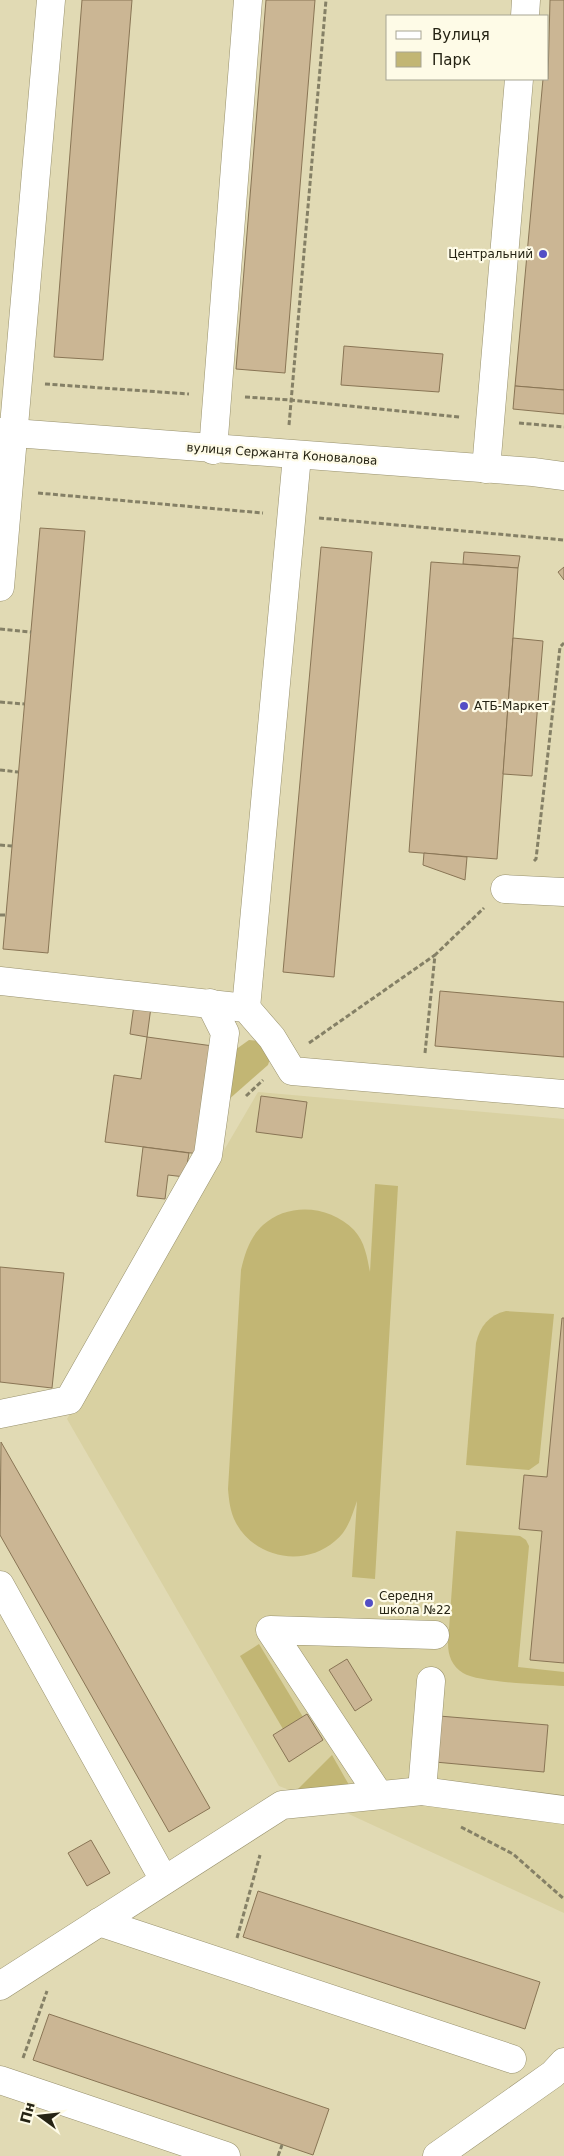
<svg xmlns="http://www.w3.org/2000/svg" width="564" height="2156" font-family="'DejaVu Sans',sans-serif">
<rect width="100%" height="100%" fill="#e1dab4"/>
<polygon fill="#d9d1a2" points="258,1092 564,1119 564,1913 340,1810 279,1786 67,1419"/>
<g fill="#c2b674">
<polygon points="249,1040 258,1041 270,1059 268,1065 227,1101 235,1050"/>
<path d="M375,1184L398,1186L375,1579L352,1577L357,1501C352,1515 348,1531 335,1541C304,1568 255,1558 236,1523C230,1512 229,1500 228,1489L241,1270C245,1253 250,1237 263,1225C288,1202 330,1205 354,1230C365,1242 367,1257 370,1272Z"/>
<path d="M506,1311L554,1314L539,1463L529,1470L466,1465L476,1343C480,1326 489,1315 506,1311Z"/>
<path d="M456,1531L520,1536L526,1540L529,1546L518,1667L564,1672V1686C542,1684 479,1683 463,1673C452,1666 448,1656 448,1643Z"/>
<polygon points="259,1644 303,1717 283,1729 240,1656"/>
<polygon points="332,1755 349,1785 298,1792 298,1789"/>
</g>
<g fill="#cbb694" stroke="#897555">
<polygon points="82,0 132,0 103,360 54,357"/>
<polygon points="266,0 315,0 285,373 236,369"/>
<polygon points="550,0 564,0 564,390 515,386 543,79 548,79"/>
<polygon points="344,346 443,354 439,392 341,385"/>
<polygon points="515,386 564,390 564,414 513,409"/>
<polygon points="40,528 85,531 48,953 3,949"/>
<polygon points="321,547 372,552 334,977 283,972"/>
<polygon points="464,552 520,556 518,568 463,564"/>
<polygon points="431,562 518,568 497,859 409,852"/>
<polygon points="564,567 564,580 558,572"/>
<polygon points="513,638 543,641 532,776 503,774"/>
<polygon points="424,853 467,857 465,880 423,865"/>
<polygon points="440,991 564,1002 564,1057 435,1046"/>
<polygon points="134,1005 151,1007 147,1037 130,1034"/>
<polygon points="147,1037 213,1046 199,1154 105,1142 114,1075 141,1079"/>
<polygon points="261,1096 307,1102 302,1138 256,1132"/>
<polygon points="143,1147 189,1153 185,1177 168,1175 165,1199 137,1196"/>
<polygon points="0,1267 64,1273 52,1388 0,1382"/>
<polygon points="562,1318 564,1318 564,1663 530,1660 542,1531 519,1529 524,1475 547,1477"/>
<polygon points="1,1442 210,1808 169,1832 0,1535"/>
<polygon points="347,1659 372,1700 355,1711 329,1670"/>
<polygon points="307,1714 323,1740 289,1762 273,1735"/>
<polygon points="439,1716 548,1725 544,1772 435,1762"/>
<polygon points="91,1840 110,1873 87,1886 68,1853"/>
<polygon points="258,1891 540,1982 525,2029 243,1937"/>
<polygon points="49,2014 329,2109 313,2155 33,2060"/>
</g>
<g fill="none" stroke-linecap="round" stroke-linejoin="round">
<defs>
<g id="minor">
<polyline points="525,16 526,0"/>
<polyline points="0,432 533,472 564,476"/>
<polyline points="213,450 248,0"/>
<polyline points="486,469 519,79"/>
<polyline points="0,587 51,0"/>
<polyline points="505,889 564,892"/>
<polyline points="0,981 246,1008 272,1038 292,1071 564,1094"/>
<polyline points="246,1008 297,456"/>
<polyline points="0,1414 69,1400 208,1155 225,1033 210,1003"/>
<polyline points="0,1585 164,1880"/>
<polyline points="422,1791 431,1681"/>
<polyline points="379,1795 270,1630 435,1635"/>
<polyline points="99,1922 512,2059"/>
<polyline points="0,1986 282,1805 422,1791 564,1810"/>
<polyline points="0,2080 226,2156"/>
<polyline points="437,2156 553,2074 564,2062"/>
</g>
</defs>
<use href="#minor" stroke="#98916d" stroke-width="29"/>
<g stroke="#858066" stroke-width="3" stroke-dasharray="5 2.5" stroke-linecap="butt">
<polyline points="45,384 189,394"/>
<polyline points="245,397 291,400 460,417"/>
<polyline points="519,423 564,427"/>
<polyline points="289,425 326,0"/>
<polyline points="38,493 263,513"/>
<polyline points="319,518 564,540"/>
<polyline points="0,629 31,632"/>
<polyline points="0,702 24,704"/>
<polyline points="0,770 18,772"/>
<polyline points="0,845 12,846"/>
<polyline points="534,861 536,859 560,647 564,643"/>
<polyline points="0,915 6,915"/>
<polyline points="309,1043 435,955"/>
<polyline points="425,1053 435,955 484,908"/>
<polyline points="246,1096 263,1080"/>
<polyline points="461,1827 513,1854 564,1899"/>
<polyline points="237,1938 260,1855"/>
<polyline points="23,2058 47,1991"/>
<polyline points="278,2156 282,2145"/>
</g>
<use href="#minor" stroke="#fff" stroke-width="28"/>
</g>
<g fill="#534ec5" stroke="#fefbe7" stroke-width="2">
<circle cx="543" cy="254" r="5"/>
<circle cx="464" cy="706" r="5"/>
<circle cx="369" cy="1603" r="5"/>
</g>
<g text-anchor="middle" stroke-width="4.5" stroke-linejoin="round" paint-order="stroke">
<g font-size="12" fill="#252314" stroke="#fefbe7" text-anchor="start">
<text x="533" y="258" text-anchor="end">Центральний</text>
<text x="474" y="710">АТБ-Маркет</text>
<text x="379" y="1600">Середня<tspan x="379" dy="14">школа №22</tspan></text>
</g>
<g font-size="12" fill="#252314" stroke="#fefbe7">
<text transform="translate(282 454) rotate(4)" y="4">вулиця Сержанта Коновалова</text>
</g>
</g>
<rect x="386" y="15" width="162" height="65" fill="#fefbe7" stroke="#a7a593"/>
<rect x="396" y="31" width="25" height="8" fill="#ffffff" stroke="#a7a593"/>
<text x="432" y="40" font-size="15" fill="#252314">Вулиця</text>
<rect x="396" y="52" width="25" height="15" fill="#c2b674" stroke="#a7a593"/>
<text x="432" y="65" font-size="15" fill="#252314">Парк</text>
<g transform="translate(40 2116) rotate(285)" stroke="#fefbe7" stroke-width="4" paint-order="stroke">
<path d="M0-4L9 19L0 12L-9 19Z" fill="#252314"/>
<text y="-8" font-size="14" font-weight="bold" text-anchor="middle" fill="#252314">Пн</text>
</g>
</svg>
